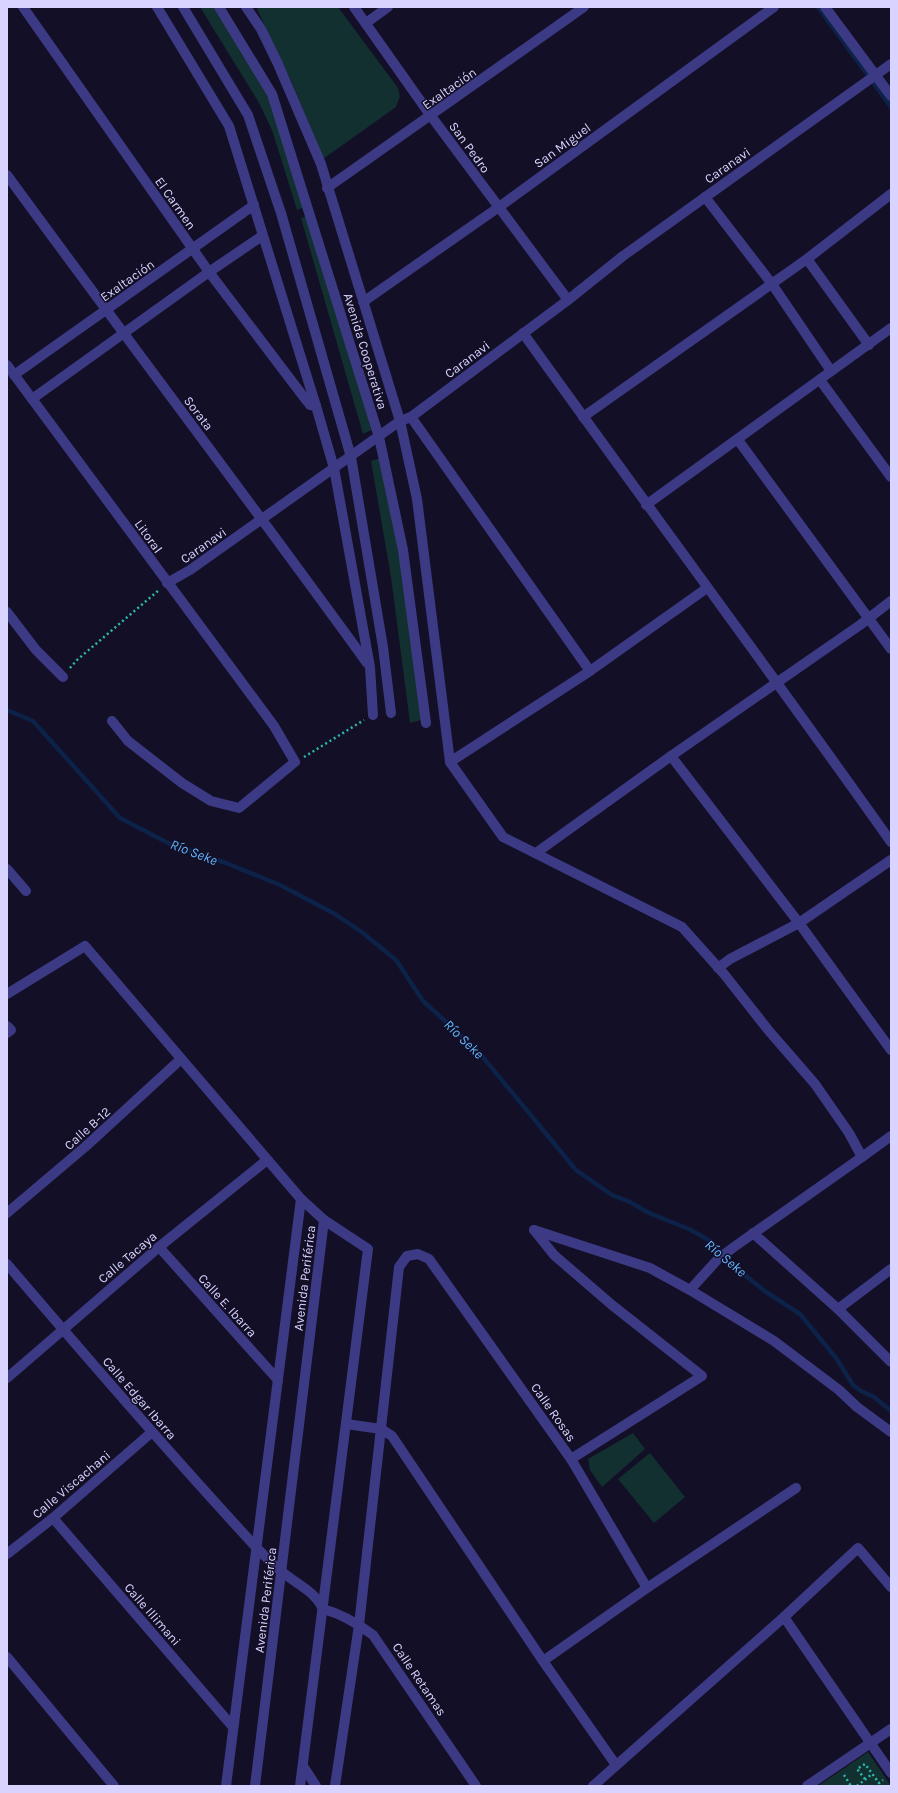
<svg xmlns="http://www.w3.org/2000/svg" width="898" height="1793" font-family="Karla,sans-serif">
<rect width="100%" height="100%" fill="#130f26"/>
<g fill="#12302f">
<polygon points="200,7 217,7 272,96 309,205 297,210 272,130 259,103"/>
<polygon points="260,7 338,7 398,88 400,96 396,107 323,159 292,83 257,9"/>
<polygon points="312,215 374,429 363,434 301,218"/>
<polygon points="384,457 406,574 421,720 410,723 391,577 371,461"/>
<polygon points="633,1433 645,1449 602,1487 590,1470 588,1459"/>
<polygon points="650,1453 685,1497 654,1523 618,1479"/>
<polygon points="868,1752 891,1786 818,1786"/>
</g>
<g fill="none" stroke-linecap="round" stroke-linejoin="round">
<g stroke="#0c2248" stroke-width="4.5">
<polyline points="818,7 891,107"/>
<polyline points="7,710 33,721 120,818 170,844 226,863 280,885 335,914 363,933 396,960 423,1001 477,1050 576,1170 612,1195 630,1202 649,1213 689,1229 712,1242 736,1268 766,1292 800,1314 836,1358 853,1385 861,1391 874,1397 891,1411"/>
</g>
<g stroke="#2fb8b0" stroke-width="2.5" stroke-dasharray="2 3" stroke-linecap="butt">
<polyline points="70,668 77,660 159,590"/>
<polyline points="304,757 364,720"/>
<polyline points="844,1775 851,1786"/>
<polyline points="865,1779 857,1769 865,1764 879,1783 883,1780"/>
<polyline points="857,1786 872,1774"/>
</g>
<g stroke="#3d3a85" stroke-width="10">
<polyline points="23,7 209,272 306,400 310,405 316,406"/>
<polyline points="157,7 229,126 316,406 334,468 370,667 373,715"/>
<polyline points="183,7 248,115 281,213 351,457 383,647 391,713"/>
<polyline points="219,7 272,94 379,437 403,550 426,723"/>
<polyline points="246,7 261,29 278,64 321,164 400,421 417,499 450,762 503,837 682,927 724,974 769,1031 815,1084 849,1133 862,1157 734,1247 718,1259 690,1290"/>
<polyline points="354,7 431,116 568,300"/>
<polyline points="825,7 891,96"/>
<polyline points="366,23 388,7"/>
<path d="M7,175C126,338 249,500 367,663"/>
<polyline points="327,188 584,7"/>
<polyline points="705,197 772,284 831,371"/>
<polyline points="807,259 869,345"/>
<polyline points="363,302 499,207 774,7"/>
<path d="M523,333C645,503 770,671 891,842"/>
<polyline points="7,365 274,726 295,762 239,808 211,801 182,783 128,741 112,721"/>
<polyline points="14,375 254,205"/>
<polyline points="820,380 891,477"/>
<polyline points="32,399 209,272 262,236"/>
<polyline points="411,417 590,671"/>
<polyline points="583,417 807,259 891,194"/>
<polyline points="738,440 891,649"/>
<polyline points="646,505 891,328"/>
<polyline points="167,583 190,570 400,421 411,417 568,300 623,256 891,64"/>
<polyline points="7,612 36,650 63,677"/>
<polyline points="671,756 799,923 891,1050"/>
<polyline points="450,762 590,671 707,588"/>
<polyline points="536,853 671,756 860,625 891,601"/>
<polyline points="7,869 26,891"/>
<polyline points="718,968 730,959 799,923 891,860"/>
<polyline points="7,994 85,946 301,1199 324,1220 368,1249 300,1786"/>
<polyline points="7,1026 11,1030 7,1033"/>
<polyline points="862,1157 891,1136"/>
<polyline points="7,1213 85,1147 181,1059"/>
<polyline points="534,1230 650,1268 690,1290 774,1341 839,1390 857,1407 891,1432"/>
<polyline points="534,1230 554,1255 612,1305 702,1376 571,1459"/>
<polyline points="753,1233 838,1309 891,1362"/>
<polyline points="159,1247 278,1380"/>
<path d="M7,1264C88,1359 170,1454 255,1546C263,1554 272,1564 281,1571C296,1584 314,1590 323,1609C342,1614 357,1623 373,1635L476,1786"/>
<polyline points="838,1309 891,1269"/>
<polyline points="7,1378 159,1247 267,1160"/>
<polyline points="346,1424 381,1429 392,1436 543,1661 616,1765"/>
<polyline points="53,1518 233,1727"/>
<polyline points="7,1554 53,1518 152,1432"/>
<polyline points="784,1617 891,1773"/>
<polyline points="7,1657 114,1786"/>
<polyline points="543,1661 647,1588 796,1488"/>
<polyline points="303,1766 316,1786"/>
<polyline points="226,1786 301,1199"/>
<polyline points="255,1786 324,1220"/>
<polyline points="335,1786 359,1625 399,1267 407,1256 418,1254 429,1259 571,1459 647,1588"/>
<polyline points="593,1786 784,1617 858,1548 891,1587"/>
<polyline points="807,1786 891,1729"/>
</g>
</g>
<g text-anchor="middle" stroke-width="3" stroke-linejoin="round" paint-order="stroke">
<g font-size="13" fill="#d9d4ff" stroke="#130f26">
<text transform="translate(449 88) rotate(-35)" y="5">Exaltación</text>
<text transform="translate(562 145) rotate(-36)" y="5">San Miguel</text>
<text transform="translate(470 147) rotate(54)" y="5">San Pedro</text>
<text transform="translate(727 165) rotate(-35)" y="5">Caranavi</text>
<text transform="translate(176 203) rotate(55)" y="5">El Carmen</text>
<text transform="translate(127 280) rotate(-35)" y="5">Exaltación</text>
<text transform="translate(366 351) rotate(73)" y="5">Avenida Cooperativa</text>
<text transform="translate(467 359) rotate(-37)" y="5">Caranavi</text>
<text transform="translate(199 413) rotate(53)" y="5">Sorata</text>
<text transform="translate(149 536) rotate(54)" y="5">Litoral</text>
<text transform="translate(203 545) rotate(-35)" y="5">Caranavi</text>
<text transform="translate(87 1128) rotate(-42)" y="5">Calle B-12</text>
<text transform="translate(127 1257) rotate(-40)" y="5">Calle Tacaya</text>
<text transform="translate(304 1278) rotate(-83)" y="5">Avenida Periférica</text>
<text transform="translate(228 1305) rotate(48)" y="5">Calle E. Ibarra</text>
<text transform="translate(140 1398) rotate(49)" y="5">Calle Edgar Ibarra</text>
<text transform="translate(554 1412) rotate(55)" y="5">Calle Rosas</text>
<text transform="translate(71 1484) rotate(-40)" y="5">Calle Viscachani</text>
<text transform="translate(265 1600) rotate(-83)" y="5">Avenida Periférica</text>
<text transform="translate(153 1614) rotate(49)" y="5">Calle Illimani</text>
<text transform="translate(420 1679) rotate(56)" y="5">Calle Retamas</text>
</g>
<g font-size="14" font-style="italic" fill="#62b6ff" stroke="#130f26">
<text transform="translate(194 852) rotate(21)" y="5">Río Seke</text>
<text transform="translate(464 1039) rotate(44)" y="5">Río Seke</text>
<text transform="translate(726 1258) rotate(40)" y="5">Río Seke</text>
</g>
</g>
<rect width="898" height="1793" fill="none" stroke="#d9d4ff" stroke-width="16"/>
</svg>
